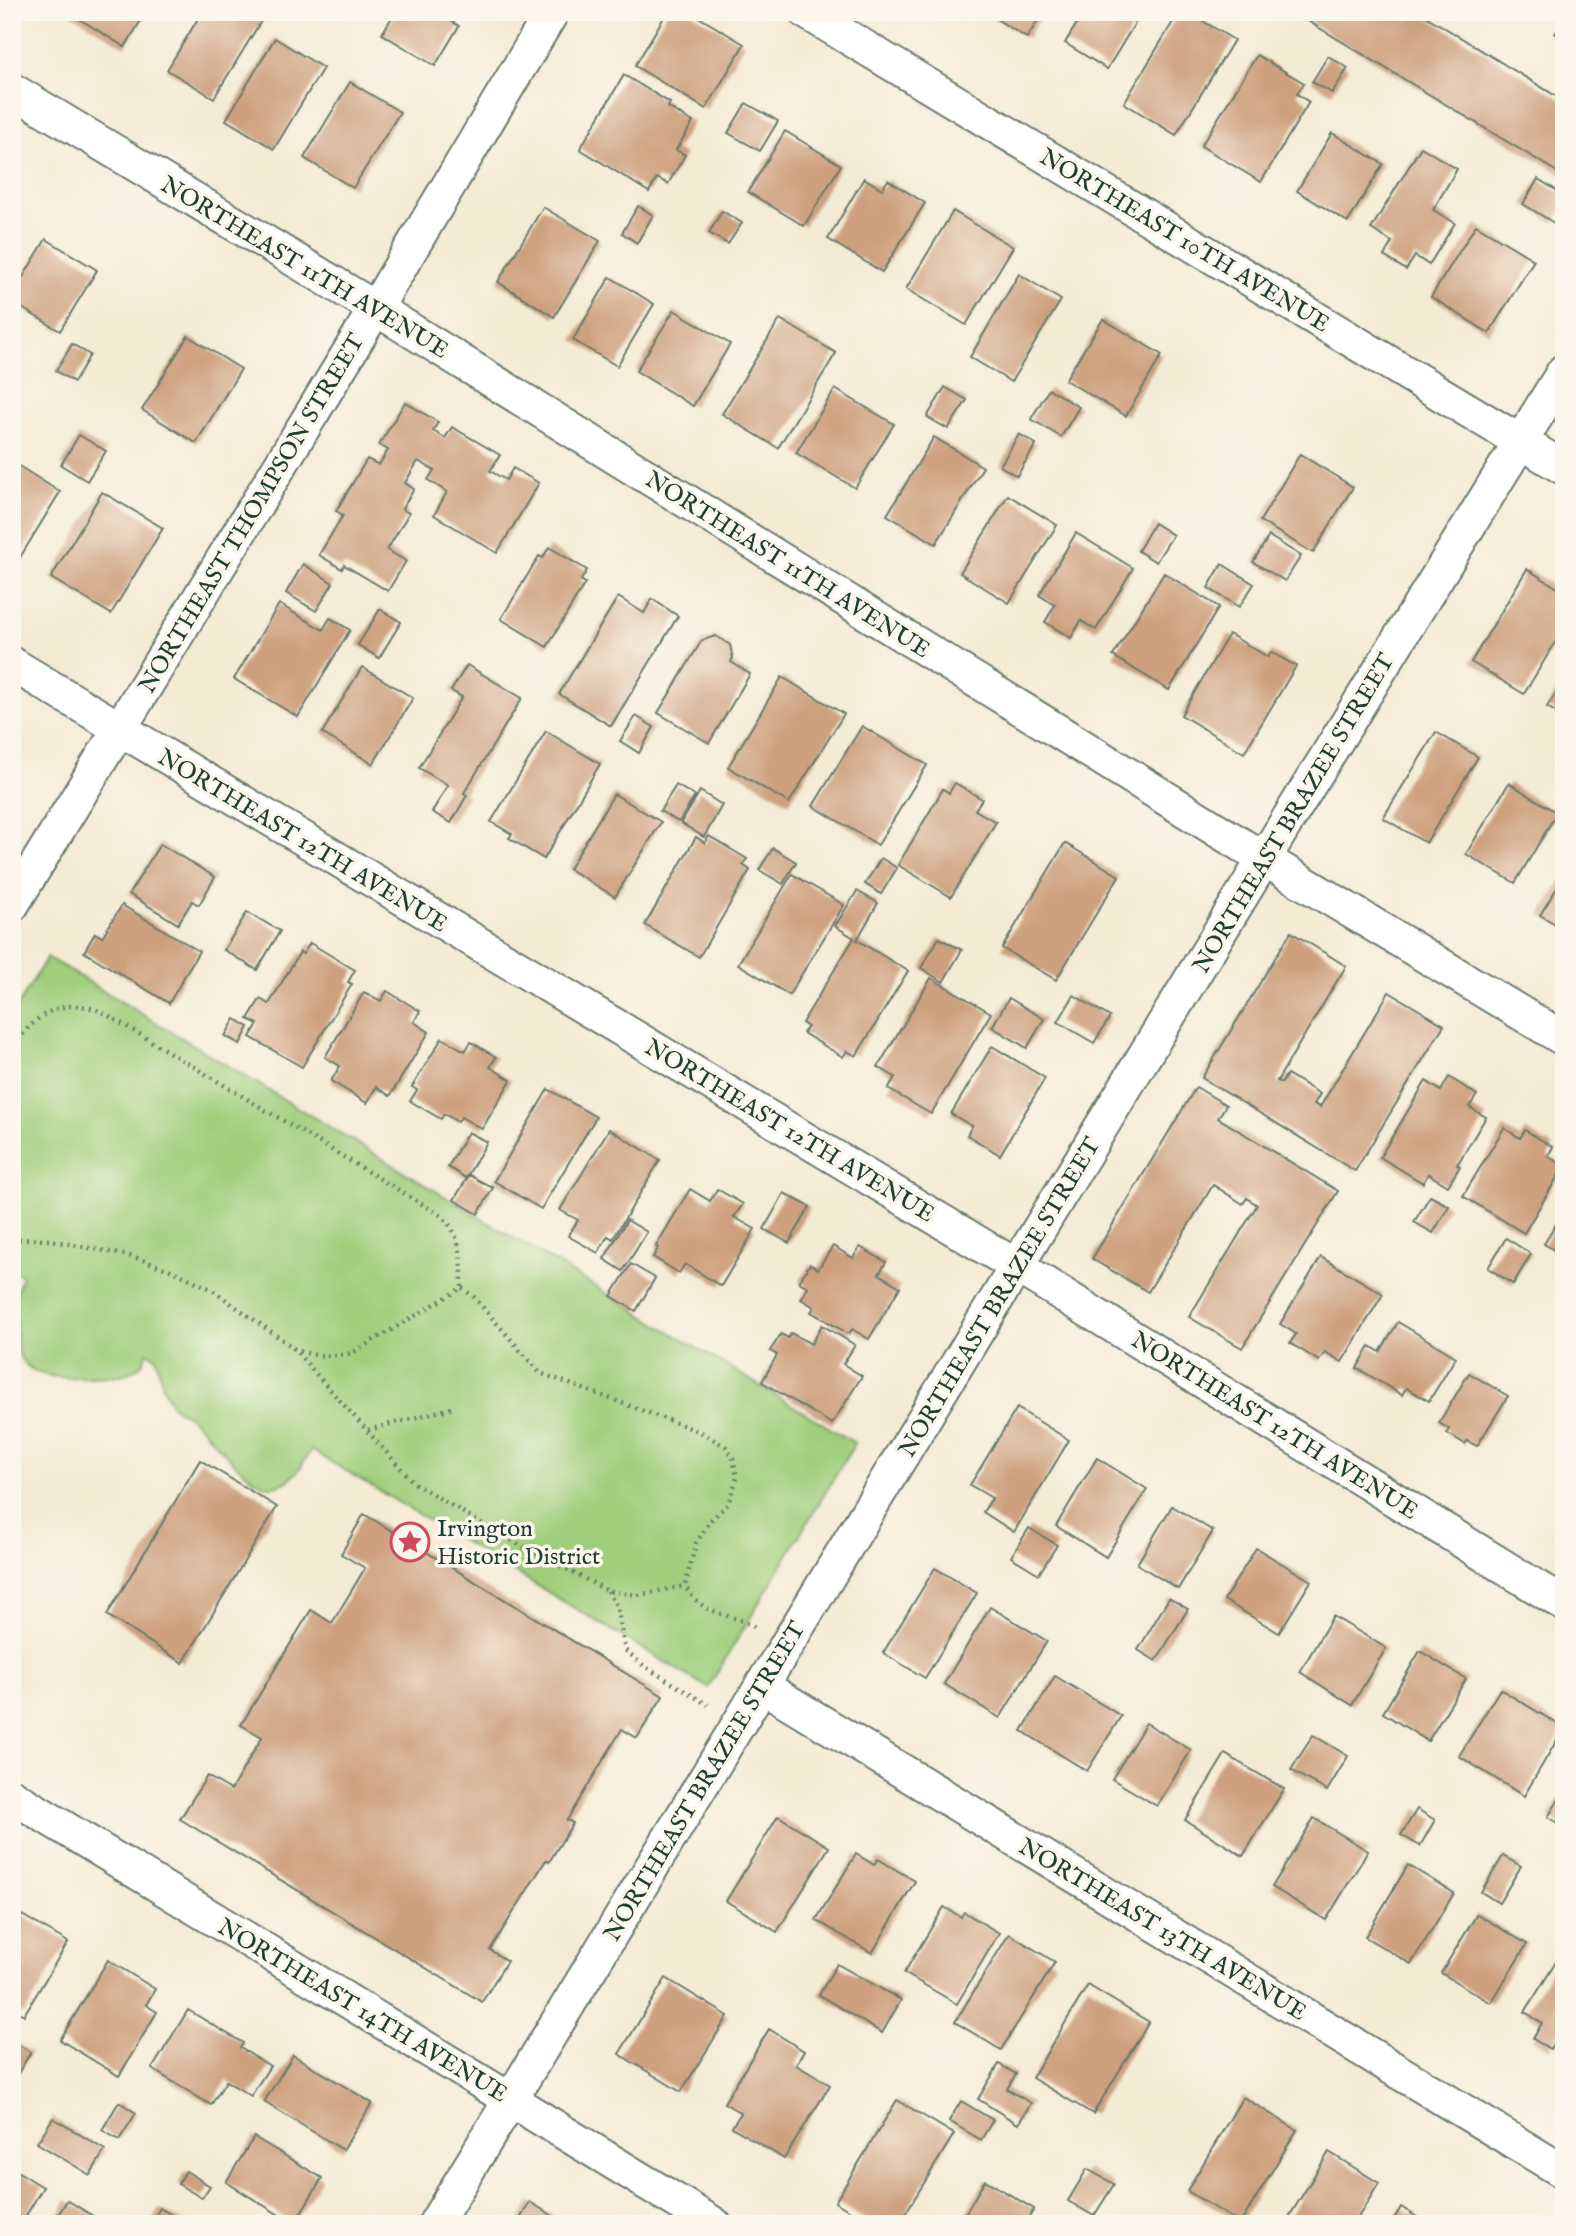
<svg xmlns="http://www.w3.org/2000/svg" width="1576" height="2236" font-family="'IM FELL English',serif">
<rect width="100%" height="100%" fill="#fbf7ec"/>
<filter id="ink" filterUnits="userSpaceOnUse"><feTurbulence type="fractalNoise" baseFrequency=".0143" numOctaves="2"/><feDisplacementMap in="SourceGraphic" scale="14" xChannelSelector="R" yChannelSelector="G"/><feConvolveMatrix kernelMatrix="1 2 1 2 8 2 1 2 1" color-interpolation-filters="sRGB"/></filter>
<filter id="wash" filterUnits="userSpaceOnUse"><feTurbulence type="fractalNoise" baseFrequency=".00686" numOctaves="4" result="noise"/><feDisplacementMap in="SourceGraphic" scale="28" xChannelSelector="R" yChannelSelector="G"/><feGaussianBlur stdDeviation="1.57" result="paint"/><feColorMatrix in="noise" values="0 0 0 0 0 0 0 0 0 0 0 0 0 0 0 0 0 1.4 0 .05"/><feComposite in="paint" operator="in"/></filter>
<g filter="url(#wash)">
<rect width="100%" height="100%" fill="#f4ebd5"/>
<path fill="#a0ce7c" stroke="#608658" stroke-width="2" d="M47,957L855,1443L708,1688L311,1450C302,1465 294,1483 274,1486C251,1490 210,1434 192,1419C186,1413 176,1411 171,1404C162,1390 160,1373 156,1357L147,1352C144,1368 129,1375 112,1376C85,1376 36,1386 20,1357C15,1348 17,1335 17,1325C16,1307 15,1292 22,1276L12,1270V1016Z"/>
<g id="blocks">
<g fill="#cda07f">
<polygon points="68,12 146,12 125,47"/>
<polygon points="202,12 246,12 261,21 214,98 167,70"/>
<polygon points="395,12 436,12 459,26 435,66 382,34"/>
<polygon points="667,12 690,12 744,44 706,109 635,66"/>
<polygon points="985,12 1043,12 1027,38"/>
<polygon points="1084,12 1124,12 1137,20 1107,69 1065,43"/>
<polygon points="1179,12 1188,12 1234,40 1176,135 1124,103"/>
<polygon points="1293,12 1419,12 1564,101 1564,176"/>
<polygon points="1564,20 1564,39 1555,34"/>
<polygon points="275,38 323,68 274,149 226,120"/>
<polygon points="1257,55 1304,83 1297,94 1309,102 1261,182 1201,146"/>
<polygon points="1328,56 1348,68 1332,93 1312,82"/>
<polygon points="624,75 670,103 668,107 693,122 676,150 685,155 668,184 657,178 649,192 580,149"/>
<polygon points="350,82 400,112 353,188 304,158"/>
<polygon points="746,103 778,121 760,151 728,133"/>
<polygon points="785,131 841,165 804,226 748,192"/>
<polygon points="1332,133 1383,164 1348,222 1297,191"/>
<polygon points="1421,147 1457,169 1433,210 1455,223 1429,265 1415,256 1406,270 1384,256 1392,242 1371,229"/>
<polygon points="864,178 882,189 888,180 925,203 882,272 828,239"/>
<polygon points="1538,179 1564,195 1564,207 1554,223 1523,204"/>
<polygon points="638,206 653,215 637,243 622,233"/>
<polygon points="543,207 600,241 554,317 498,282"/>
<polygon points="722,211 742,223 728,244 709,233"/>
<polygon points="953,211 1013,247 966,325 906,289"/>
<polygon points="1476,225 1534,260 1489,333 1431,297"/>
<polygon points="46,239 97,270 60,331 12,302 12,295"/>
<polygon points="1019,274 1061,300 1011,382 970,357"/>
<polygon points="610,277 654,304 617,366 573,340"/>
<polygon points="674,310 730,344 693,406 636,371"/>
<polygon points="780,319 836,353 778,448 722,414"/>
<polygon points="1103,319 1162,355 1126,416 1065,380"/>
<polygon points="188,336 241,369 196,443 142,410"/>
<polygon points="72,344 90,355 74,382 56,371"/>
<polygon points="945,387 967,400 948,429 927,417"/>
<polygon points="835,389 894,424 855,488 796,453"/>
<polygon points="1049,389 1079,407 1061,437 1031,419"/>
<polygon points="405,402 438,422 433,431 445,438 452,427 500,455 490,471 506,480 513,468 539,483 497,553 434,515 447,492 428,480 434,470 418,461 405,483 414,489 402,509 409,513 387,550 406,561 388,591 344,565 342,569 319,555 343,515 336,511 367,459 379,465 388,450 379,445"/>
<polygon points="1019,434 1036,444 1017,476 1000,466"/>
<polygon points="79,435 106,451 87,481 61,465"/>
<polygon points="934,437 983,467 936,544 887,515"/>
<polygon points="1300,454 1353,487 1313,553 1260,521"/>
<polygon points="14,463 60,492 16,564 12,562"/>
<polygon points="102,492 163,528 111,614 51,578"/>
<polygon points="1008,495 1057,525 1009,603 960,573"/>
<polygon points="1154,523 1173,535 1156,562 1138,551"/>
<polygon points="1076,533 1133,568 1096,630 1081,621 1071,638 1045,622 1055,605 1039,595"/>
<polygon points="1269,536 1301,556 1285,581 1253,562"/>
<polygon points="549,547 587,570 581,580 585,583 547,647 501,619 539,556 543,558"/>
<polygon points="303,564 333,583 316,611 286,593"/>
<polygon points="1222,564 1254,584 1239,607 1208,588"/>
<polygon points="1527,569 1564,592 1564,628 1524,694 1471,662"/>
<polygon points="1164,573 1219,607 1169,690 1113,656"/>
<polygon points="618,597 644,613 652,599 678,616 611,726 559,694"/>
<polygon points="279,604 323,630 330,618 350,630 298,717 234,679"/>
<polygon points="380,609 401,622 379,658 358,645"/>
<polygon points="1229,634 1268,657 1271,652 1296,666 1244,753 1181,715"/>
<polygon points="716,636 730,645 733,658 731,662 750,674 709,743 658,713 702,640"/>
<polygon points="467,665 522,698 464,793 467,795 451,823 432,812 448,785 419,768 462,697 451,691"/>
<polygon points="362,667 413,698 373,764 322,733"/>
<polygon points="782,677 844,714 789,803 728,767"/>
<polygon points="1564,680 1564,717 1547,707"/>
<polygon points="636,716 654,727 639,753 620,741"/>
<polygon points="862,726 927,765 878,845 813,806"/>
<polygon points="546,731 600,764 544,859 509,838 512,834 491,822"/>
<polygon points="1436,732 1478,757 1426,843 1383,818"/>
<polygon points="955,783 982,799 975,810 996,822 951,897 898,865 943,789 949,793"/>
<polygon points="1509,783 1557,813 1515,883 1466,854"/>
<polygon points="676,785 695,796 679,822 660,811"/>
<polygon points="700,791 722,805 704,837 681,823"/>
<polygon points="614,794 661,822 615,897 569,869"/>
<polygon points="709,836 747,859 743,865 750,870 699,957 645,925 696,837 705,843"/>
<polygon points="1065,843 1119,876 1056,980 1002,948"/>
<polygon points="160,844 215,877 199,905 192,901 178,924 129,894"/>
<polygon points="773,848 796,862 783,884 759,870"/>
<polygon points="881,858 897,868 881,894 865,884"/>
<polygon points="792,874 844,905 789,995 738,964"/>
<polygon points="1564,877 1564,929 1540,915"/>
<polygon points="857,891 878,903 857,940 908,971 856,1056 847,1051 843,1057 803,1033 808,1027 802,1023 854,938 835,926"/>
<polygon points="122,905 199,951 169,1003 84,952 95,933 102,937"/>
<polygon points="247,912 280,931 257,970 224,950"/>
<polygon points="1291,932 1346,966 1277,1081 1282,1083 1287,1074 1320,1094 1314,1104 1320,1107 1389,992 1444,1025 1355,1171 1202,1078"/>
<polygon points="939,938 962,950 943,982 921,968"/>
<polygon points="310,943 355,970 348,982 352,984 302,1067 250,1037 258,1024 248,1019 260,999 269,1004 300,952 303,954"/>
<polygon points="931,978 991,1013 931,1114 888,1089 895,1077 878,1067"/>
<polygon points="387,991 420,1011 414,1022 429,1032 390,1096 376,1087 367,1103 331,1081 340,1066 325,1057 364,992 381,1001"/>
<polygon points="1074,995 1110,1017 1094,1043 1058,1022"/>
<polygon points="1009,998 1044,1019 1027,1048 992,1027"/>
<polygon points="235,1019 249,1027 240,1044 225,1036"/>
<polygon points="442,1038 465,1051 471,1042 496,1057 490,1067 511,1080 482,1129 461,1117 458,1122 444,1114 441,1119 410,1101 417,1090 412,1087"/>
<polygon points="992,1046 1045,1078 1000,1155 967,1135 972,1126 951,1114"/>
<polygon points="1449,1077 1477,1095 1469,1107 1486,1117 1457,1165 1460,1166 1448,1186 1428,1174 1423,1183 1380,1157 1426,1081 1441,1091"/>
<polygon points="1196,1087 1226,1105 1218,1118 1338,1191 1242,1348 1189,1317 1257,1205 1247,1198 1243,1204 1213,1185 1148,1292 1092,1259"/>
<polygon points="548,1089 596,1117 541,1209 494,1181"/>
<polygon points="1504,1128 1520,1138 1525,1130 1553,1147 1548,1156 1564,1166 1524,1233 1463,1196"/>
<polygon points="609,1129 660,1160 613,1239 608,1236 598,1253 568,1236 578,1220 560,1210"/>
<polygon points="468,1132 487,1142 466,1178 448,1167"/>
<polygon points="469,1175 493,1188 478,1214 454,1200"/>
<polygon points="690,1189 710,1201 717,1189 743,1204 734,1217 755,1229 721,1286 685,1264 679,1273 653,1257 658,1248 656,1246"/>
<polygon points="784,1193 810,1207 789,1243 764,1229"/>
<polygon points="1430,1196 1449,1206 1433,1233 1414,1222"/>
<polygon points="1564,1211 1564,1256 1544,1244"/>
<polygon points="627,1220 647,1232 623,1271 604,1259"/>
<polygon points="1506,1238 1531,1254 1513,1284 1488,1268"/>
<polygon points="833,1246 853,1258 860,1247 886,1262 879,1274 900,1287 869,1339 852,1329 849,1334 811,1312 814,1307 801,1299 808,1287 799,1282 810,1264 818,1269"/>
<polygon points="1321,1257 1383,1294 1342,1362 1325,1352 1319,1361 1290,1343 1296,1334 1280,1324"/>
<polygon points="631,1264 655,1278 636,1311 611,1296"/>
<polygon points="1398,1322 1456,1357 1429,1401 1406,1388 1402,1395 1357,1368 1370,1346 1380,1352"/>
<polygon points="822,1325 855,1345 843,1364 862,1376 832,1424 762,1382 777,1355 770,1351 781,1334 788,1338 791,1333 811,1344"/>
<polygon points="1469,1373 1508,1396 1477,1446 1467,1441 1465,1444 1447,1433 1449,1429 1439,1423"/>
<polygon points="1017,1408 1069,1440 1014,1532 983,1512 992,1498 970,1485"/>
<polygon points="1097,1458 1147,1489 1106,1557 1056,1526"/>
<polygon points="200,1460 277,1507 183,1663 107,1615"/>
<polygon points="1172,1506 1213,1531 1178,1589 1137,1564"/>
<polygon points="364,1514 663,1696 637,1738 622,1729 567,1820 573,1823 549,1862 546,1860 490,1950 507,1961 482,2002 180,1819 207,1776 231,1790 262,1737 241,1725 311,1610 332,1623 365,1568 341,1554"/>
<polygon points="1029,1528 1057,1545 1039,1574 1011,1557"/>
<polygon points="1256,1548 1311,1581 1279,1633 1224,1600"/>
<polygon points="935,1568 977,1593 925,1678 883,1653"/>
<polygon points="1169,1598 1188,1609 1156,1661 1138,1650"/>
<polygon points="990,1607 1047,1641 1000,1718 944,1684"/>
<polygon points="1333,1616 1386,1648 1352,1705 1300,1672"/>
<polygon points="1420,1651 1466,1679 1428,1741 1383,1713"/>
<polygon points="1055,1676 1121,1716 1087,1771 1022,1731"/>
<polygon points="1500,1689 1564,1728 1524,1796 1459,1756"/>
<polygon points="1146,1723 1191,1750 1157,1806 1112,1779"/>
<polygon points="1313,1735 1348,1756 1327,1791 1291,1770"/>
<polygon points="1225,1754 1284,1789 1243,1856 1185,1820"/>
<polygon points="1564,1791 1564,1826 1548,1817"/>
<polygon points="1417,1809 1435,1820 1420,1846 1401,1835"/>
<polygon points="778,1816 829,1847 777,1932 726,1901"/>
<polygon points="1314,1818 1368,1851 1326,1920 1272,1887"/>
<polygon points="856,1854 874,1865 878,1859 915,1881 872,1953 816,1920"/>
<polygon points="1503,1856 1521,1866 1499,1903 1481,1892"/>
<polygon points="1408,1865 1454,1893 1411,1964 1365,1937"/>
<polygon points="944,1907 961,1917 964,1912 999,1933 957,2004 904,1973"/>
<polygon points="1477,1914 1527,1944 1491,2003 1441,1973"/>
<polygon points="22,1915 68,1942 24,2015 12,2008 12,1931"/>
<polygon points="1009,1934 1055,1962 1001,2050 955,2022"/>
<polygon points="108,1960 155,1989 146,2005 157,2012 119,2076 60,2040"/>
<polygon points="1556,1962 1564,1966 1564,2036 1559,2033 1550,2049 1533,2039 1542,2023 1525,2012"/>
<polygon points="837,1964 901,2000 882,2033 819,1995"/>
<polygon points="666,1978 728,2016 681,2092 619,2054"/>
<polygon points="1088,1985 1149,2022 1093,2114 1032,2078"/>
<polygon points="188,2010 243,2043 240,2048 270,2066 251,2096 226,2081 211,2105 152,2069"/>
<polygon points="769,2029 804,2051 796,2065 830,2085 784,2159 732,2127 741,2113 724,2103"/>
<polygon points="12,2041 31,2052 12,2083"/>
<polygon points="293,2055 372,2103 343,2150 264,2102"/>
<polygon points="999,2064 1016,2074 1007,2089 1031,2103 1018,2124 978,2099"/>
<polygon points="1243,2097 1297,2130 1240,2224 1235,2224 1237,2221 1187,2191"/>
<polygon points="897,2100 954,2134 899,2224 872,2224 835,2202"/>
<polygon points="961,2101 993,2120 981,2140 949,2121"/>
<polygon points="119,2102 136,2113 119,2140 102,2130"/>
<polygon points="53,2118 105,2150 90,2175 37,2143"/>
<polygon points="254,2137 322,2178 294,2224 226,2182"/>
<polygon points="1329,2152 1379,2183 1354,2224 1299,2224 1289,2217"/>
<polygon points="12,2168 43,2187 21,2224 12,2224"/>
<polygon points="1087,2169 1114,2184 1094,2216 1068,2201"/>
<polygon points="186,2171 210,2186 202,2198 178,2184"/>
<polygon points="985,2180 1034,2209 1025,2224 959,2224"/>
<polygon points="67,2200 106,2224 53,2224"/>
<polygon points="530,2202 566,2224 517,2224"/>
<polygon points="1401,2207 1428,2224 1391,2224"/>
<polygon points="160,2208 186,2224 150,2224"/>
</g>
</g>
</g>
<g filter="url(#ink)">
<use href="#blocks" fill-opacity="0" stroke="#6a7a6c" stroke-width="2"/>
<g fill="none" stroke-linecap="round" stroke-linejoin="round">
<defs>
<g id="street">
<polyline points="806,12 1564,468"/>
<polyline points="12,90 375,308 1264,859 1564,1039"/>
<polyline points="12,664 1018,1267 1564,1604"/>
<polyline points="12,905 350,351 552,12"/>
<polyline points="762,1686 1564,2172"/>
<polyline points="12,1796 714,2224"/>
<polyline points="435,2224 1287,821 1564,371"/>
</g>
</defs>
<use href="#street" stroke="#6a7a6c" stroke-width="37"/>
<g stroke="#6a7a6c" stroke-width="4.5" stroke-dasharray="2 5" stroke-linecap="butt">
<path d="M12,1053C30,1015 64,994 104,1013L440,1215C462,1233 462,1262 462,1288"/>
<polyline points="12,1239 50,1240 134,1257 173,1271 211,1289 291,1346 414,1483 501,1535 608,1591 638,1595 685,1586"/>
<path d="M462,1288L473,1296L540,1373L701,1432L726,1447L733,1458L737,1478L728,1504L711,1520L696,1543L685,1586C704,1618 727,1611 755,1627"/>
<path d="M293,1348C313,1357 331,1357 352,1353L462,1288"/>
<polyline points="368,1430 456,1407"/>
<polyline points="608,1591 617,1607 625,1650 644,1666 708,1705"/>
</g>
<use href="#street" stroke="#fff" stroke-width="33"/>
</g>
</g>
<defs>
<symbol id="sight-ring" viewBox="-11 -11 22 22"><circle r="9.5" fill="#fbf7ec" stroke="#d1495b" stroke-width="1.5"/><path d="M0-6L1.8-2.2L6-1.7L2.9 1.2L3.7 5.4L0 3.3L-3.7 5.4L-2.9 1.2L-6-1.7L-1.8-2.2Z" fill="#d1495b"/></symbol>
</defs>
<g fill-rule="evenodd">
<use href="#sight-ring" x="388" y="1520" width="44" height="44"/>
</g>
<g text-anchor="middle" stroke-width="7" stroke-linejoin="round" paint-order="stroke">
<g font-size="24" fill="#1f3d34" stroke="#fbf7ec">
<text transform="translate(1185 240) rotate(31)" y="8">NORTHEAST 10TH AVENUE</text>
<text transform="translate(305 267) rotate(31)" y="8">NORTHEAST 11TH AVENUE</text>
<text transform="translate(251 513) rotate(-59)" y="8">NORTHEAST THOMPSON STREET</text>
<text transform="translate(788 564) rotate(32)" y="8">NORTHEAST 11TH AVENUE</text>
<text transform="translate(1293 813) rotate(-59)" y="8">NORTHEAST BRAZEE STREET</text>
<text transform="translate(303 840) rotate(31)" y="8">NORTHEAST 12TH AVENUE</text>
<text transform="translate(790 1130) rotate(31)" y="8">NORTHEAST 12TH AVENUE</text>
<text transform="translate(999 1297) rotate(-59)" y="8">NORTHEAST BRAZEE STREET</text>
<text transform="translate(1275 1425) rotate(32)" y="8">NORTHEAST 12TH AVENUE</text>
<text transform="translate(704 1781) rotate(-59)" y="8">NORTHEAST BRAZEE STREET</text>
<text transform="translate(1163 1929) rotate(31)" y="8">NORTHEAST 13TH AVENUE</text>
<text transform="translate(363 2010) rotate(31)" y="8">NORTHEAST 14TH AVENUE</text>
</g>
<g font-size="24" fill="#1f3d34" stroke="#fbf7ec" text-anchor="start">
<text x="437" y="1536">Irvington<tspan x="437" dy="28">Historic District</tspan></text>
</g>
</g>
<rect width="1576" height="2236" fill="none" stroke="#fbf7ec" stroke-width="42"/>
</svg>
